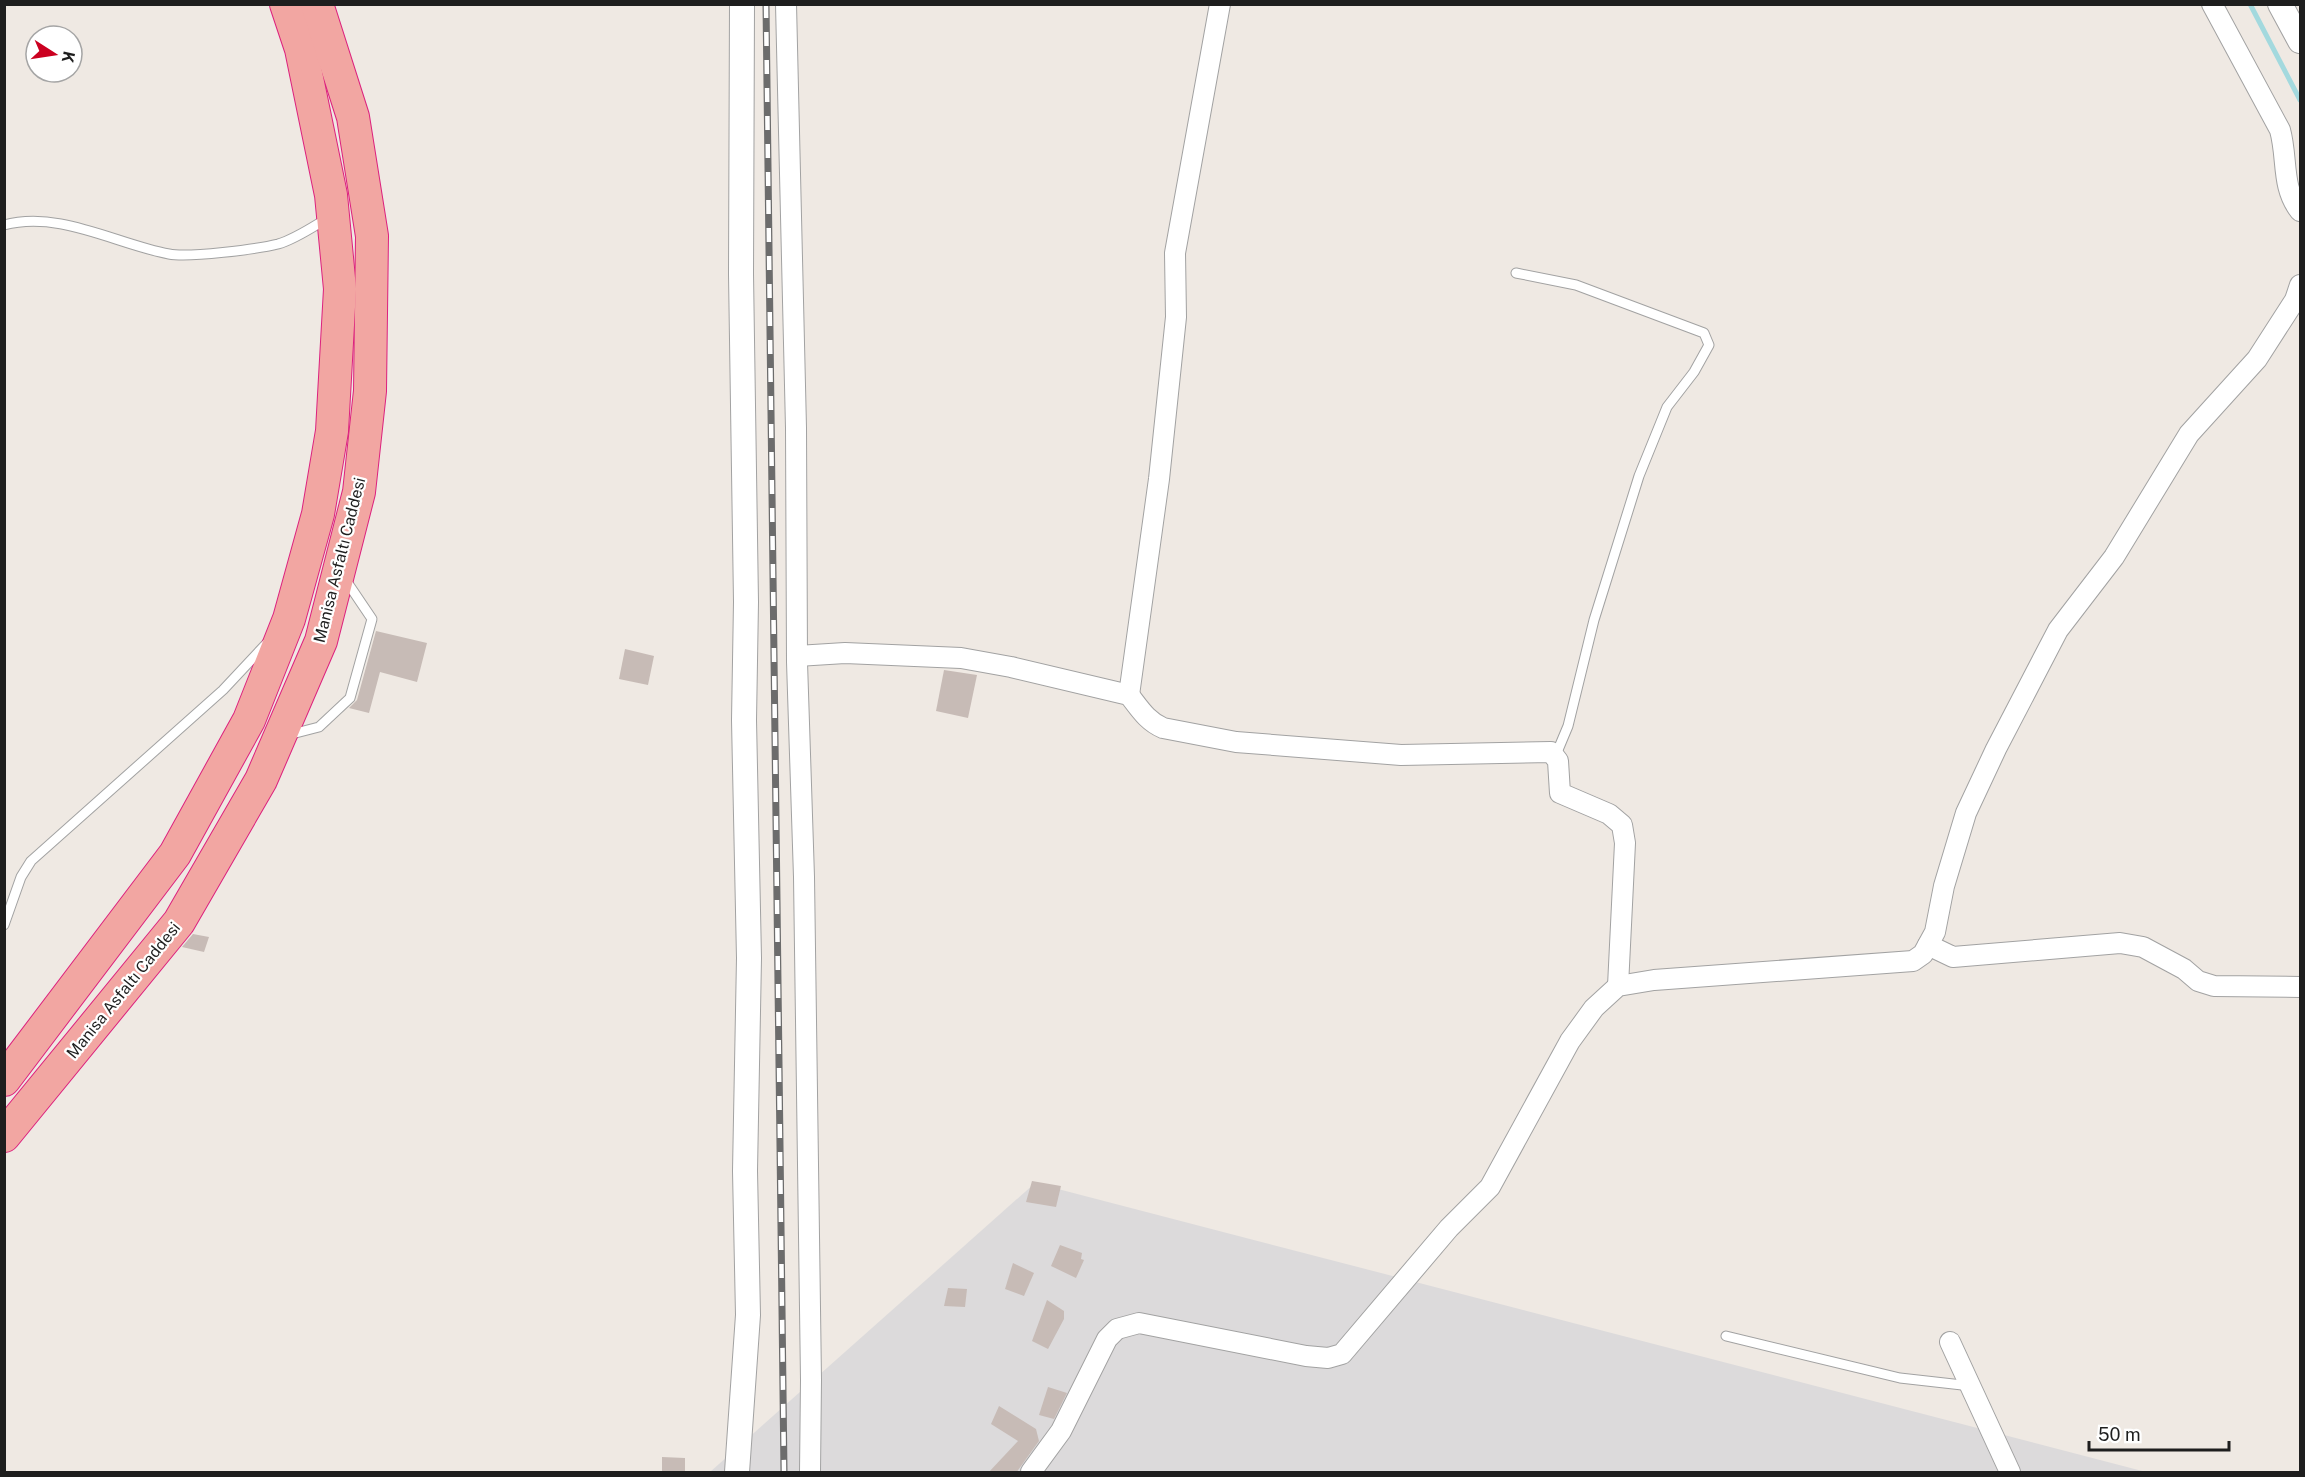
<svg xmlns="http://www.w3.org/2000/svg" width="2305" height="1477" font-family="'Public Sans',sans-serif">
<rect width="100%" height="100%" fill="#efe9e3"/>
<polygon fill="#dcdadb" points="1035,1183 2146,1472 710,1472"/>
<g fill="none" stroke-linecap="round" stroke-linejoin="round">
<polyline stroke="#a3d9de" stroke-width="5" points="2250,4 2300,100"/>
</g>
<g fill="#c7bbb6">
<polygon points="376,631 427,643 417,682 380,672 369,713 349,708 357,700"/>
<polygon points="625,649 654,656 648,685 619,679"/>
<polygon points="944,670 977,675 968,718 936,711"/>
<polygon points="193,934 209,937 204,952 182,947"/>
<polygon points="1032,1181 1061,1186 1056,1207 1026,1202"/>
<polygon points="1060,1245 1082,1253 1081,1259 1084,1260 1076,1278 1051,1266"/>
<polygon points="1013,1263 1034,1273 1024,1296 1005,1289"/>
<polygon points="948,1288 967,1289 965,1307 944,1306"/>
<polygon points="1047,1300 1064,1311 1064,1319 1048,1349 1032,1341"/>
<polygon points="1048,1387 1067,1393 1054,1419 1039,1415"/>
<polygon points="999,1406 1036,1429 1039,1441 1016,1473 988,1473 1018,1441 991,1424"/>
<polygon points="662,1457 685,1458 685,1473 662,1473"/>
</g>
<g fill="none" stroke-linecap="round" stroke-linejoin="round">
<defs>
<g id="service">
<path d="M4,225C59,210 116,244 169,254C188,258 258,249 278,244C295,239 311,228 326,219"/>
<polyline points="1516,273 1576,285 1704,333 1709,345 1694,372 1667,407 1639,476 1594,620 1568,726 1555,757"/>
<polyline points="288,735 319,727 350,698 372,619 345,579"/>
<polyline points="4,925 21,877 31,861 223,690 267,643"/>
<polyline points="1726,1336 1900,1378 1971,1386"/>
</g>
<g id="minor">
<polyline points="786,4 796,428 797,662 804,877 811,1380 810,1472"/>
<path d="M2212,4L2280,130C2288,159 2281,187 2300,211"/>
<path d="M797,656L845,653L961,658L1011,667L1129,695C1140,709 1147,721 1163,728L1236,742L1401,755L1551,752L1558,761L1560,793L1609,814L1622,825L1625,843L1618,986"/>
<polyline points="1129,695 1159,479 1176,317 1175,253 1220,4"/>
<polyline points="1928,945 1953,957 2120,943 2143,947 2184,969 2198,981 2214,986 2300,987"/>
<polyline points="1950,1342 2010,1472"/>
<polyline points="1031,1472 1061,1431 1107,1339 1117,1329 1139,1323 1306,1356 1328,1358 1342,1354 1449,1228 1490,1187 1570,1041 1594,1008 1618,986 1654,980 1913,961 1923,954 1935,932 1944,886 1966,813 1996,749 2058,630 2114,557 2189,434 2257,359 2295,300 2300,285"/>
</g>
<g id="tertiary">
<polyline points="2280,4 2300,41"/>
<polyline points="737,1472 748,1315 745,1171 749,958 744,720 746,602 741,274 742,4"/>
</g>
<g id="trunk">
<polyline points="4,1080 175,854 249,720 289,619 318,514 332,431 340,289 331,195 301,49 286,4"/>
<polyline points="4,1136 179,922 261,780 321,641 359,492 370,391 372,236 353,117 317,4"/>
</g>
</defs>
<use href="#service" stroke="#a2a2a2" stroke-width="11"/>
<use href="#minor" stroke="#a2a2a2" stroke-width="22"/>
<use href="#tertiary" stroke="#a2a2a2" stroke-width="26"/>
<use href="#trunk" stroke="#dc217e" stroke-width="34"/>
<use href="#service" stroke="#fff" stroke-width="9"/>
<use href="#minor" stroke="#fff" stroke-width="20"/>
<use href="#tertiary" stroke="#fff" stroke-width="24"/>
<use href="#trunk" stroke="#f2a6a2" stroke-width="32"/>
<defs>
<polyline id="rail" points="766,4 784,1472"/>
</defs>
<use href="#rail" stroke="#6c6c6c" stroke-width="7"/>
<use href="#rail" stroke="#fff" stroke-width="4.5" stroke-dasharray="14" stroke-linecap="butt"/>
</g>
<g text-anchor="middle" stroke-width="4.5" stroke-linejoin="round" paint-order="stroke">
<g font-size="16" fill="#1e1e1e" stroke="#fff">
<text transform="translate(339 560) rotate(-76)" y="6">Manisa Asfaltı Caddesi</text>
<text transform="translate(123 990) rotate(-51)" y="6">Manisa Asfaltı Caddesi</text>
</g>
</g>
<rect width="2305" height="1477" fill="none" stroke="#1e1e1e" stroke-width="12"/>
<g transform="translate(54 54) rotate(102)"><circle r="28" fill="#ffffff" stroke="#a5a5a5" stroke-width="1.5"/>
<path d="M0-4.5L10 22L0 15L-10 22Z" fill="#cb0020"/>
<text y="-9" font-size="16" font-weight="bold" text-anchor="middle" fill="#1e1e1e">K</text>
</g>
<path d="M2089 1441v9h140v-9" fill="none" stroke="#1e1e1e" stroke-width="3"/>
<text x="2098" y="1441" font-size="18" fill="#1e1e1e" stroke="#ffffff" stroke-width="4.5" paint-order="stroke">50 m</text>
</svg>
